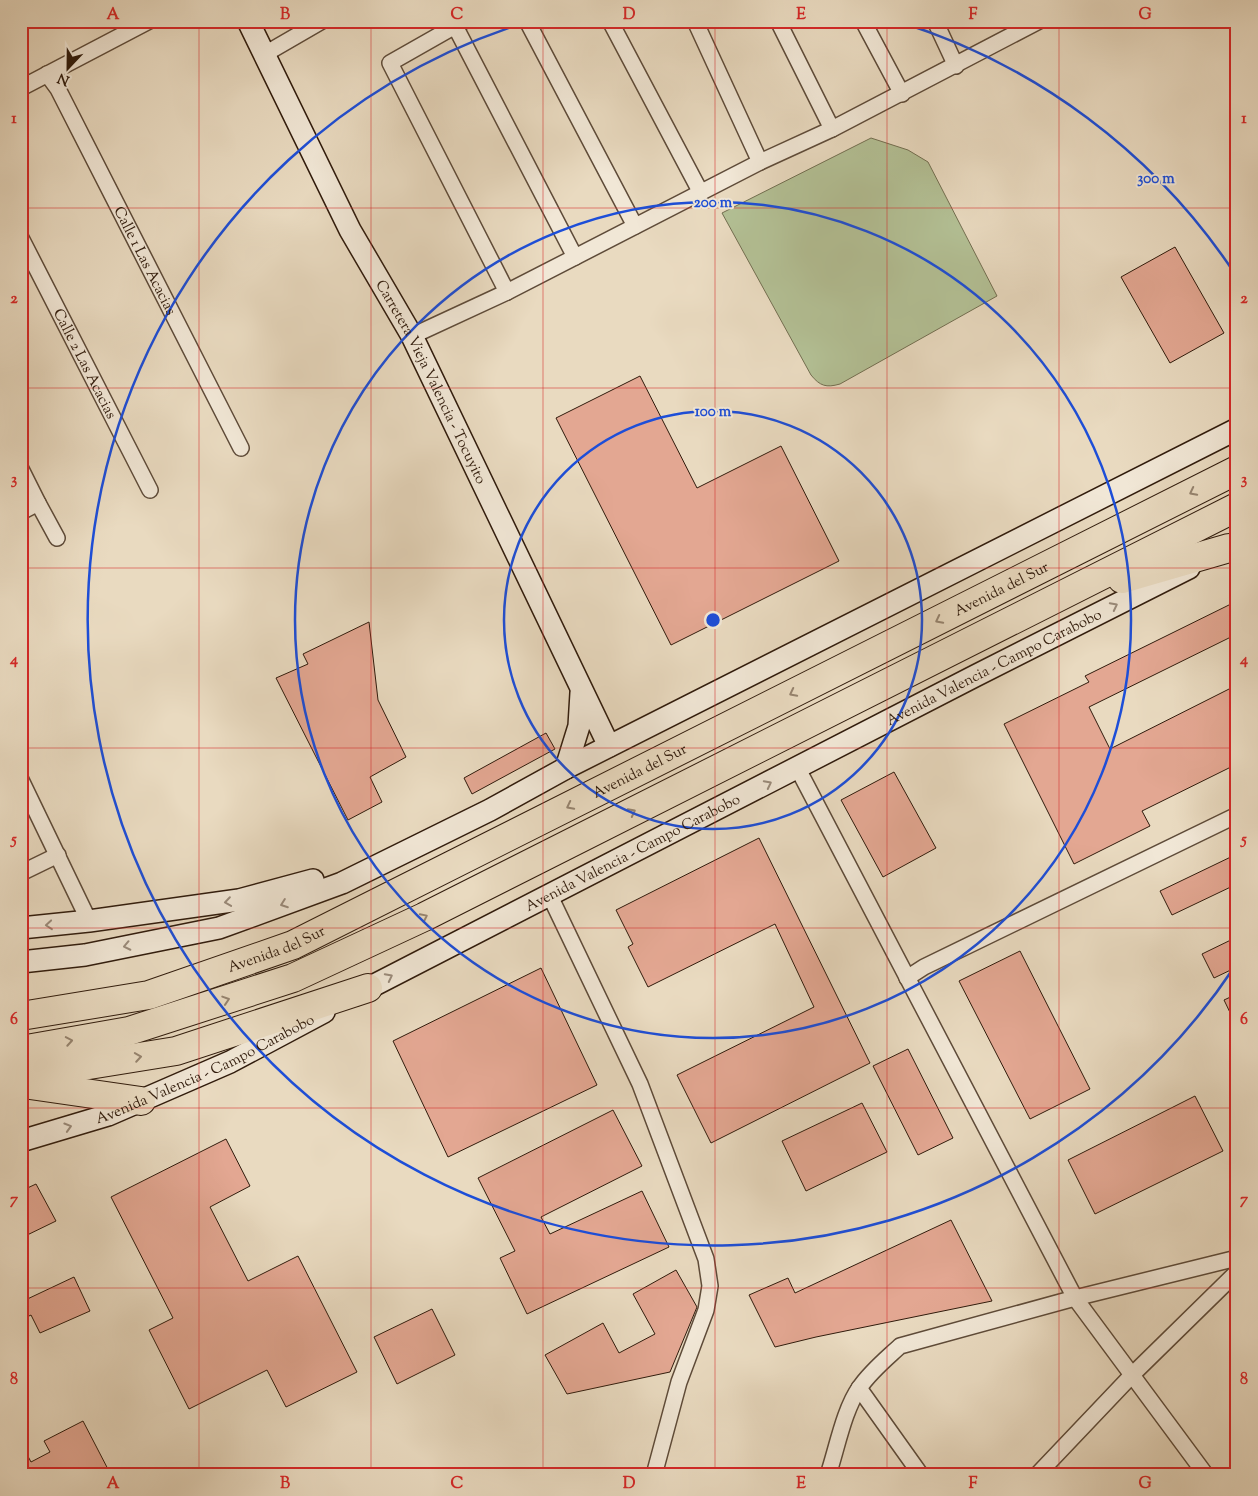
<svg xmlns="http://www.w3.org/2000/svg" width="1258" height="1496" font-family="'Sorts Mill Goudy',serif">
<rect width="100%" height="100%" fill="#e9dac0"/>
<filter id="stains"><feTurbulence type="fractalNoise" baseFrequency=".004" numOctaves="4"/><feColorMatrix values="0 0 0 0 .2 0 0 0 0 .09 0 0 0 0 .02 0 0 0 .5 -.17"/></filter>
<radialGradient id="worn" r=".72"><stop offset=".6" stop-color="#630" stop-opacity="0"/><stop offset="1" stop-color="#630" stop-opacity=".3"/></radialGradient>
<path fill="#b3c095" stroke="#726e50" d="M871,138L908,150L928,162L997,296L840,384C826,388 820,386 811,375L722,213Z"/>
<g fill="#e3a792" stroke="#301b0c">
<polygon points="1175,247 1224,333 1170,363 1121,277"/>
<polygon points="640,376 697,488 781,446 839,561 671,645 556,418"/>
<polygon points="1237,601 1237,634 1089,707 1110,749 1237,685 1237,764 1142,811 1150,826 1074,864 1004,724 1089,682 1085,676"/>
<polygon points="369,622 378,700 406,757 370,777 382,802 348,820 276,678 308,664 303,654"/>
<polygon points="546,733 555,749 472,794 464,778"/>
<polygon points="894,772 936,848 883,877 841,800"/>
<polygon points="759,838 870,1063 711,1143 677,1075 814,1007 775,924 648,987 628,947 633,944 616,910"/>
<polygon points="1237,854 1237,884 1172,915 1160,891"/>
<polygon points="1237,937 1237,967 1214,978 1202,954"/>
<polygon points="1020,951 1090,1089 1030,1119 959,981"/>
<polygon points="541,968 597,1085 448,1157 393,1041"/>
<polygon points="1237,994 1237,1027 1224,1000"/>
<polygon points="908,1049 953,1138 918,1155 873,1066"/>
<polygon points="1195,1096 1223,1151 1095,1214 1068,1160"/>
<polygon points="862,1103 887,1152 806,1191 782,1141"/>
<polygon points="613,1110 642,1166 541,1217 550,1234 642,1191 669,1247 527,1314 500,1258 515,1251 478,1178"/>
<polygon points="226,1139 250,1186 210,1207 248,1281 298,1256 357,1372 286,1407 267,1370 189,1409 149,1330 173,1318 111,1197"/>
<polygon points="36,1184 56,1221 21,1238 21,1191"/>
<polygon points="951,1220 992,1301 816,1337 775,1347 749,1295 788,1278 795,1293"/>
<polygon points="676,1270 697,1307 670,1372 567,1394 545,1355 603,1323 619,1353 655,1334 633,1294"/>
<polygon points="74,1277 90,1311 40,1333 31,1315 21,1320 21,1302"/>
<polygon points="432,1309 455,1355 397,1384 374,1337"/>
<polygon points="83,1421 111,1475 21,1475 21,1443 31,1462 50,1452 44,1441"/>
</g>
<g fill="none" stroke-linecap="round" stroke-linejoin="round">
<defs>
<g id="street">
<polyline points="464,21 390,63 507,292"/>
<polyline points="527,21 635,226"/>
<polyline points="610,21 701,193"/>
<polyline points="695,21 760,162"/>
<polyline points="778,21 832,129"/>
<polyline points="863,21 902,94"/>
<polyline points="935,21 956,66"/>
<polyline points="455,26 575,257"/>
<polyline points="265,54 322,21"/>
<path id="s1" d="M47,74L58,89L241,448"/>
<polyline points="21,88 149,21"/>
<path id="s2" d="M21,238L150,490"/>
<polyline points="412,336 507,292 760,162 832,129 1039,21"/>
<polyline points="21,469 38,503 21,512"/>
<polyline points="38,503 57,538"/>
<polyline points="798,769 1075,1298 1206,1475"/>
<polyline points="21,780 89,921"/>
<polyline points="21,873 58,855"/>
<polyline points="549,894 640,1084 706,1259 710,1286 706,1310 679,1382 654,1475"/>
<polyline points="907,978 924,967 1237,815"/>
<polyline points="859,1388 921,1475"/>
<path d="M828,1475C837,1448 844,1409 860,1387C871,1371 886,1359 900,1346L1075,1298L1237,1258"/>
<polyline points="1037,1475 1133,1374 1237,1272"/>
</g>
<g id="secondary">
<path id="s3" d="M248,21L350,230L412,336L609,746"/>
<polyline points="566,768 579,726 581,693"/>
<polyline points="21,928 89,921 239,900 313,880"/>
<polyline points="21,962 85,955 219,928 342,883 490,810 566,768 1237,429"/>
<path id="s4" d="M355,995L975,676L1189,568"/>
<path id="s5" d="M21,1141L108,1115L230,1062L324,1012"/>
</g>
<g id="highway">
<polyline points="1122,579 1229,548"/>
<path id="s6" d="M21,1016L149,995L293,945L1237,470"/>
<polyline points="21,1050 129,1031 293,978 424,917 1237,507"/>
<polyline points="21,1076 176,1051 368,988"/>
<polyline points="23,1084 141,1101"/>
</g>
</defs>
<use href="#street" stroke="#5e4b39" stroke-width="18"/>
<use href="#secondary" stroke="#301b0c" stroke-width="24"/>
<use href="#highway" stroke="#301b0c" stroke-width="30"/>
<use href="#street" stroke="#f1e7d6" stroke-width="15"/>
<use href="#secondary" stroke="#f1e7d6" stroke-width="21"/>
<use href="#highway" stroke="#e9dac0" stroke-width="28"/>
</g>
<defs><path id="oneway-chevron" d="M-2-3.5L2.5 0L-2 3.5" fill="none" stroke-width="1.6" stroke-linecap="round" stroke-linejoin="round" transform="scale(1.25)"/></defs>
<g stroke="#96846f">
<use href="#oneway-chevron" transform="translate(1193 492) rotate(153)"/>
<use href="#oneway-chevron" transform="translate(939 620) rotate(153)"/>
<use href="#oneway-chevron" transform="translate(793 693) rotate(153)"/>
<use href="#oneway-chevron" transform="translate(570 806) rotate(153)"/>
<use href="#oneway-chevron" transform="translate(632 812) rotate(-27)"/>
<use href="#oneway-chevron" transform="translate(424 917) rotate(-26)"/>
<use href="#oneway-chevron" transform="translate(226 1000) rotate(-18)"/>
<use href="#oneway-chevron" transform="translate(69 1041) rotate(-10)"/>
<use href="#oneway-chevron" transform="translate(138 1057) rotate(-9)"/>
</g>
<g stroke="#9a8b7b">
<use href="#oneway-chevron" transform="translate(1114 606) rotate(-27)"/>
<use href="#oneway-chevron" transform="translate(768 784) rotate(-27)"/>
<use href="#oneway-chevron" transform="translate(228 902) rotate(172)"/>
<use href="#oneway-chevron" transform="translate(284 904) rotate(160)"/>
<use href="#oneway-chevron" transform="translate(49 925) rotate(175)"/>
<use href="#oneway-chevron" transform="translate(127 946) rotate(168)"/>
<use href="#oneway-chevron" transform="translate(389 977) rotate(-27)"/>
<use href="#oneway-chevron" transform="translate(68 1127) rotate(-17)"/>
</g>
<path fill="none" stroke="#d62828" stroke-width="1" stroke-opacity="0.55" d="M199,21V1475M371,21V1475M543,21V1475M715,21V1475M887,21V1475M1059,21V1475M21,208H1237M21,388H1237M21,568H1237M21,748H1237M21,928H1237M21,1108H1237M21,1288H1237"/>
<g fill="none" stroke="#1d4ed8" stroke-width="2.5">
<circle cx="713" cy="620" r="209"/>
<circle cx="713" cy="620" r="418"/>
<path d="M1235 966A626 626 0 1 1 530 21M896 21A626 626 0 0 1 1235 274"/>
</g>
<g text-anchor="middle" stroke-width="4" stroke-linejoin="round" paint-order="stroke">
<g font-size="15" fill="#301b0c" stroke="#f1e7d6">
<text dy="5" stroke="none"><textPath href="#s1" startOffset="211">Calle 1 Las Acacias</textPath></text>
<text dy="5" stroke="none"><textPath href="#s2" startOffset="141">Calle 2 Las Acacias</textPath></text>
<text dy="5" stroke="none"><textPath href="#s3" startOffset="405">Carretera Vieja Valencia - Tocuyito</textPath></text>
<text dy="5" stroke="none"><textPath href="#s6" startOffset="1075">Avenida del Sur</textPath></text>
<text dy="5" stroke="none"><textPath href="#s4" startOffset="718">Avenida Valencia - Campo Carabobo</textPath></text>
<text dy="5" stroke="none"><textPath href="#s6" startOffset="670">Avenida del Sur</textPath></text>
<text dy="5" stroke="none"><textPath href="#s4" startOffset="312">Avenida Valencia - Campo Carabobo</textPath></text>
<text dy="5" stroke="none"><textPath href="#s6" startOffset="265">Avenida del Sur</textPath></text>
<text dy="5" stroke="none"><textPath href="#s5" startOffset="198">Avenida Valencia - Campo Carabobo</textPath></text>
</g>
</g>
<circle cx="713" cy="620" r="8" fill="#1d4ed8" stroke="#f1e7d6" stroke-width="2.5"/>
<g font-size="15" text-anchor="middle" font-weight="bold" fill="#1d4ed8" stroke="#f1e7d6" stroke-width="4" stroke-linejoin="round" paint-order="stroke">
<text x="1156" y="183">300 m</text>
<text x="713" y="207">200 m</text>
<text x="713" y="416">100 m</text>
</g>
<rect width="1258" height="1496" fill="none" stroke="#e9dac0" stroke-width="55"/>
<g transform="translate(68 68) rotate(202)" stroke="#f1e7d6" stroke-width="4" paint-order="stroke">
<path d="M0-4L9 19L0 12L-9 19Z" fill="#301b0c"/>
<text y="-8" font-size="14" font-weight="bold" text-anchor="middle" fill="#301b0c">N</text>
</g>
<rect x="28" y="28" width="1202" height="1440" fill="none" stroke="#d62828" stroke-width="2"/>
<g font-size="16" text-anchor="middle" font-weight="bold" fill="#d62828">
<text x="113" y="19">A</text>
<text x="285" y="19">B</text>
<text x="457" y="19">C</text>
<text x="629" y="19">D</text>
<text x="801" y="19">E</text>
<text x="973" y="19">F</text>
<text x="1145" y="19">G</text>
<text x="14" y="123">1</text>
<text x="1244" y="123">1</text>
<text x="14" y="303">2</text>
<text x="1244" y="303">2</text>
<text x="14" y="484">3</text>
<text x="1244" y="484">3</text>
<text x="14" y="664">4</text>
<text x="1244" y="664">4</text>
<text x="14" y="844">5</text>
<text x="1244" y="844">5</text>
<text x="14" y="1024">6</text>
<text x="1244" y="1024">6</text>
<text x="14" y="1204">7</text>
<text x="1244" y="1204">7</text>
<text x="14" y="1384">8</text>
<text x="1244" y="1384">8</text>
<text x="113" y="1488">A</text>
<text x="285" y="1488">B</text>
<text x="457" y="1488">C</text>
<text x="629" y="1488">D</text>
<text x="801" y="1488">E</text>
<text x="973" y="1488">F</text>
<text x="1145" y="1488">G</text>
</g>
<rect width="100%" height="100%" filter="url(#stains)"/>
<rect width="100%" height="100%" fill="url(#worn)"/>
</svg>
